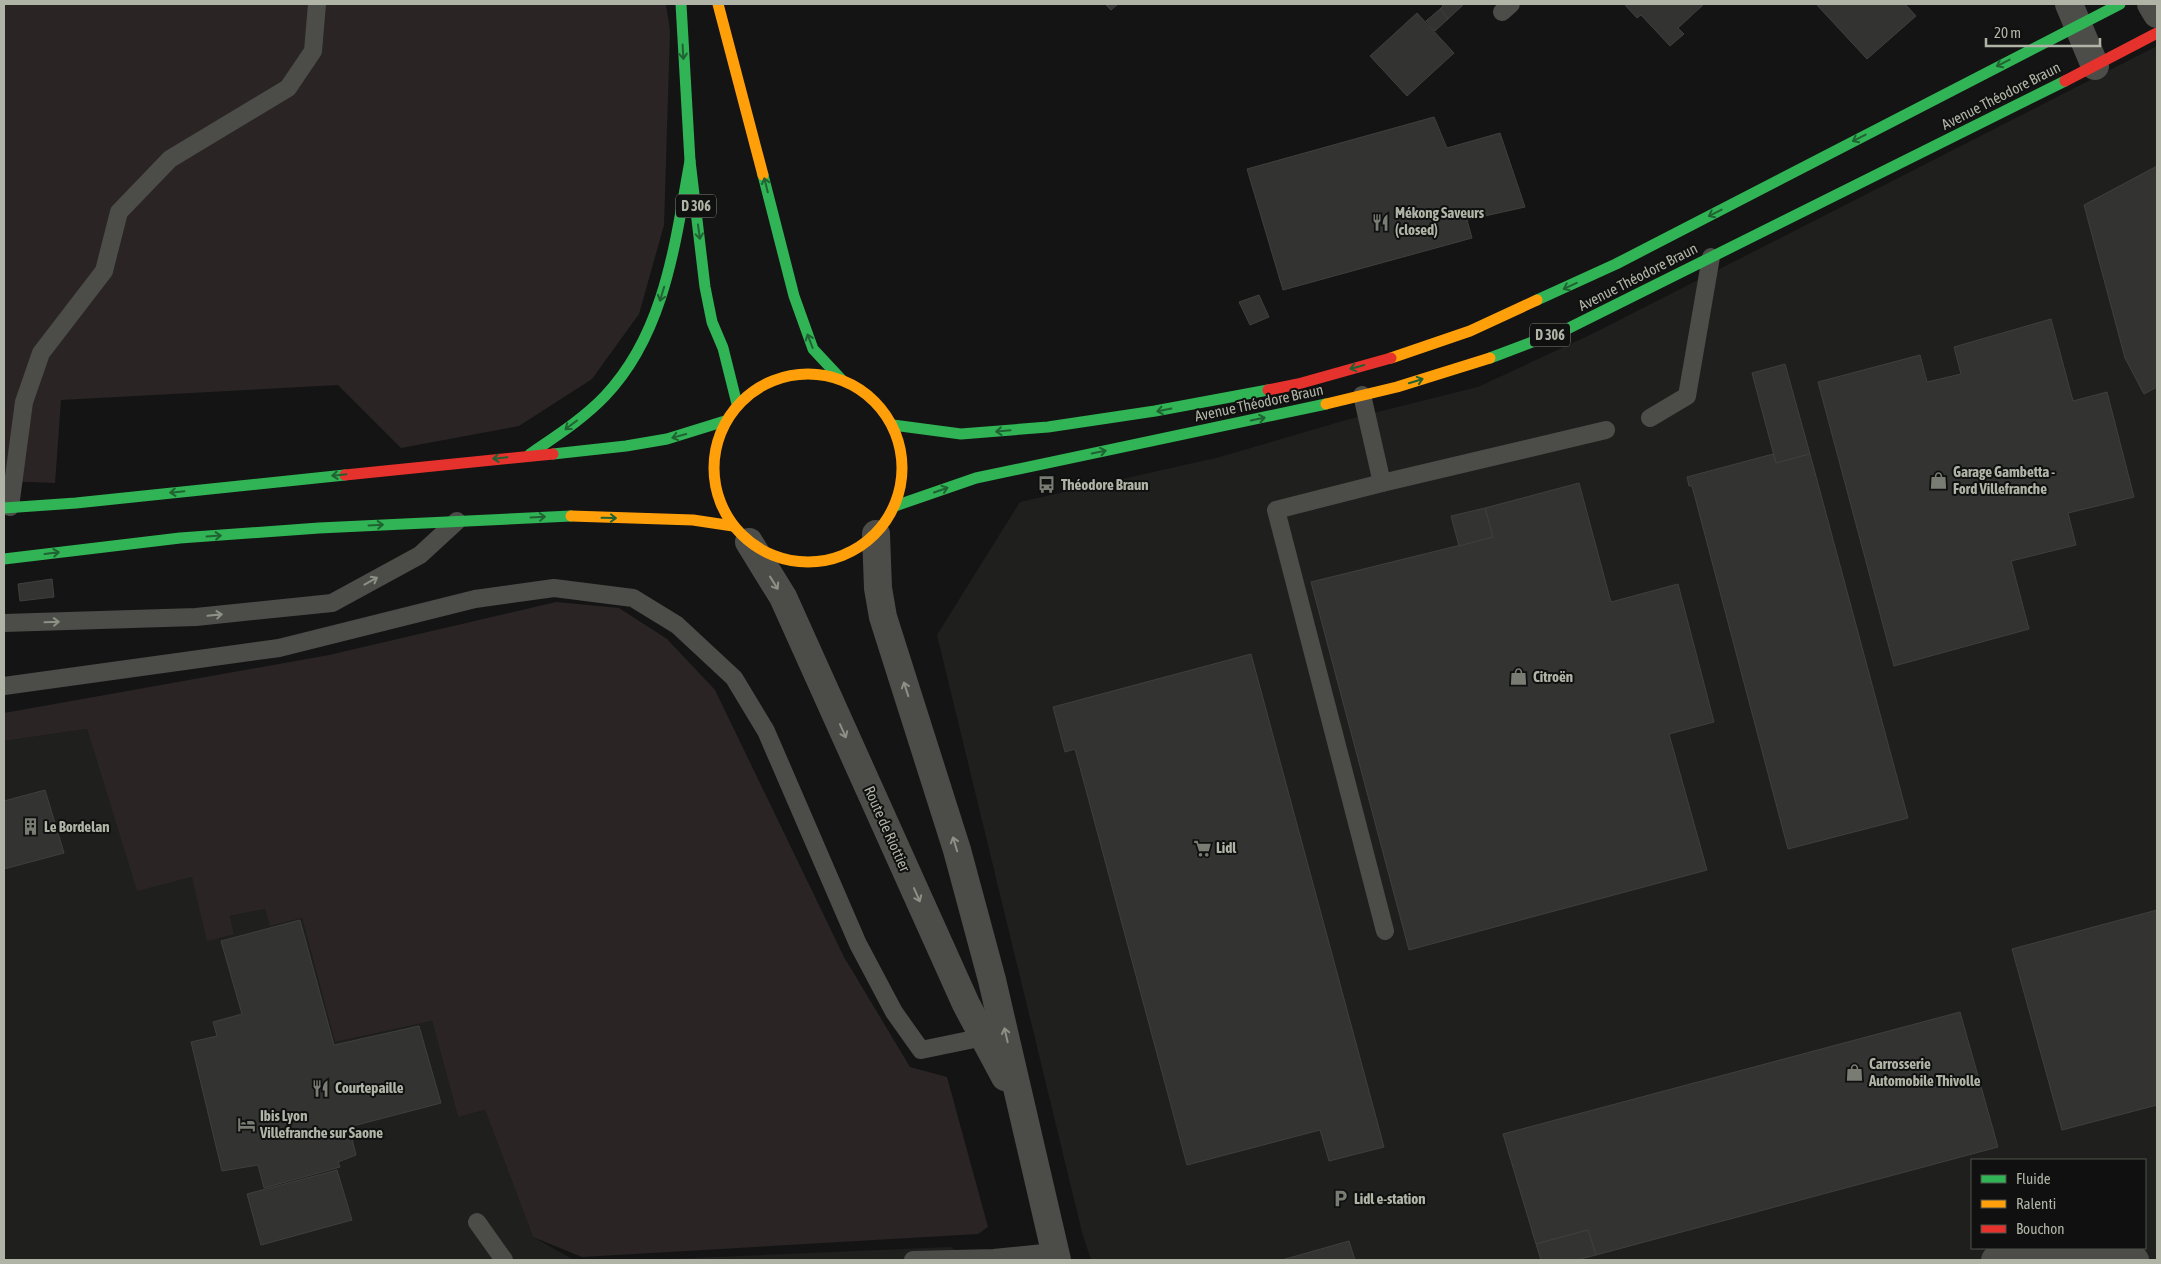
<svg xmlns="http://www.w3.org/2000/svg" width="2161" height="1264" font-family="'Asap Condensed',sans-serif">
<rect width="100%" height="100%" fill="#141414"/>
<g fill="#1f201e" fill-rule="evenodd">
<path d="M2157,46V1260H1091L1082,1232L937,635L1020,502L1220,457L1346,420L1478,387L1592,334ZM1972,1160H2145V1248H1972Z"/>
<polygon points="87,729 137,890 192,877 234,934 230,916 265,909 270,926 302,918 335,1042 432,1021 458,1117 485,1110 533,1237 574,1260 4,1260 4,741"/>
<polygon points="951,1247 969,1260 646,1260"/>
</g>
<g fill="#2a2425">
<polygon points="4,4 666,4 670,31 664,225 639,314 592,379 519,426 401,448 338,385 61,400 55,483 4,481"/>
<polygon points="556,602 619,608 667,639 715,690 844,957 910,1067 947,1077 988,1227 978,1234 582,1257 533,1237 485,1110 458,1117 432,1021 335,1042 302,918 270,926 265,909 230,916 234,934 207,941 192,877 137,891 87,729 4,741 4,713 329,655"/>
</g>
<g fill="#333432" stroke="#3f403d">
<polygon points="1105,4 1118,4 1111,10"/>
<polygon points="1441,4 1464,4 1448,19 1440,9 1443,6"/>
<polygon points="1624,4 1704,4 1678,28 1684,34 1670,46 1641,15 1637,18"/>
<polygon points="1816,4 1905,4 1916,16 1867,59"/>
<polygon points="1440,9 1448,19 1435,31 1426,21"/>
<polygon points="1417,13 1454,53 1407,96 1370,56"/>
<polygon points="1434,117 1447,148 1500,133 1525,207 1467,220 1472,238 1283,290 1247,169"/>
<polygon points="2157,166 2157,387 2144,394 2125,358 2084,205"/>
<polygon points="1259,295 1269,317 1250,325 1239,302"/>
<polygon points="2051,319 2073,401 2107,392 2134,497 2068,513 2076,545 2011,561 2029,629 1894,666 1818,382 1920,355 1927,382 1961,374 1954,347"/>
<polygon points="1785,364 1810,454 1776,463 1752,373"/>
<polygon points="1773,454 1776,463 1810,454 1908,818 1788,849 1692,486 1689,486 1687,477"/>
<polygon points="1579,483 1611,602 1678,584 1714,722 1669,734 1707,870 1409,950 1311,582 1493,537 1485,508"/>
<polygon points="1485,508 1493,537 1459,546 1451,516"/>
<polygon points="52,579 54,597 20,601 18,584"/>
<polygon points="1251,654 1384,1147 1329,1161 1320,1130 1187,1165 1075,749 1065,752 1053,707"/>
<polygon points="45,790 64,853 4,869 4,801"/>
<polygon points="2157,910 2157,1105 2062,1130 2012,949"/>
<polygon points="300,920 334,1045 419,1026 441,1103 349,1127 356,1155 338,1162 340,1167 264,1188 258,1165 222,1171 191,1042 217,1036 213,1022 242,1014 221,941"/>
<polygon points="1960,1012 1998,1147 1596,1255 1588,1230 1536,1244 1503,1134"/>
<polygon points="337,1170 352,1220 261,1245 247,1194"/>
<polygon points="1588,1230 1596,1255 1576,1260 1541,1260 1536,1244"/>
<polygon points="1349,1241 1355,1260 1282,1260"/>
</g>
<g fill="none" stroke-linecap="round" stroke-linejoin="round">
<g stroke="#4c4d49" stroke-width="18">
<polyline points="1502,12 1511,4"/>
<polyline points="1362,395 1382,483 1276,510 1385,931"/>
<polyline points="1650,418 1687,396 1711,257"/>
<polyline points="1382,483 1606,430"/>
<polyline points="10,507 24,402 41,353 104,271 119,212 170,159 288,88 313,51 317,4"/>
<polyline points="4,623 196,617 332,603 420,555 457,521"/>
<polyline points="4,686 279,648 475,599 554,588 633,598 677,625 734,678 766,731 858,944 894,1012 921,1050 984,1037"/>
<polyline points="477,1222 504,1260"/>
<polyline points="913,1260 994,1258 1054,1252"/>
</g>
<g stroke="#4c4d49" stroke-width="28">
<polyline points="2069,4 2095,66"/>
<polyline points="2151,4 2157,14"/>
<polyline points="876,534 878,588 883,617 957,850 992,980 1057,1260"/>
<polyline points="749,542 783,597 966,1004 1005,1077"/>
<polyline points="2057,1248 2135,1260"/>
<polyline points="1995,1260 2041,1248"/>
</g>
<g stroke="#30b455" stroke-width="11">
<polyline points="681,4 690,161 705,287 712,322 723,348 737,404"/>
<polyline points="763,175 794,296 813,349 841,379"/>
<polyline points="1537,300 1616,264 2120,4"/>
<polyline points="1490,358 1569,328 2065,81"/>
<polyline points="893,425 961,434 1048,427 1155,411 1268,390"/>
<path d="M530,454C556,436 583,419 605,396C665,333 675,243 690,161"/>
<polyline points="553,454 626,446 667,439 725,421"/>
<polyline points="895,506 976,478 1326,404"/>
<polyline points="4,508 76,503 345,475"/>
<polyline points="4,559 180,538 319,528 571,516"/>
</g>
<g stroke="#ff9f0a" stroke-width="11">
<polyline points="718,4 763,175"/>
<polyline points="1391,358 1470,331 1537,300"/>
<circle cx="808" cy="468" r="94"/>
<polyline points="1326,404 1397,387 1490,358"/>
<polyline points="571,516 693,520 733,526"/>
</g>
<g stroke="#e5322d" stroke-width="11">
<polyline points="2065,81 2157,33"/>
<polyline points="1268,390 1298,384 1391,358"/>
<polyline points="345,475 553,454"/>
</g>
</g>
<defs><path id="oneway-shaft" d="M-6 0H5M1.5-3L5.5 0L1.5 3" fill="none" stroke-width="1.6" stroke-linecap="round" stroke-linejoin="round" transform="scale(1.25)"/></defs>
<g stroke="#206232">
<use href="#oneway-shaft" transform="translate(683 52) rotate(87)"/>
<use href="#oneway-shaft" transform="translate(2003 63) rotate(153)"/>
<use href="#oneway-shaft" transform="translate(1859 138) rotate(153)"/>
<use href="#oneway-shaft" transform="translate(766 185) rotate(-104)"/>
<use href="#oneway-shaft" transform="translate(1715 213) rotate(153)"/>
<use href="#oneway-shaft" transform="translate(699 232) rotate(82)"/>
<use href="#oneway-shaft" transform="translate(1570 286) rotate(155)"/>
<use href="#oneway-shaft" transform="translate(662 294) rotate(107)"/>
<use href="#oneway-shaft" transform="translate(810 341) rotate(-111)"/>
<use href="#oneway-shaft" transform="translate(1357 367) rotate(164)"/>
<use href="#oneway-shaft" transform="translate(1416 381) rotate(-17)"/>
<use href="#oneway-shaft" transform="translate(1164 410) rotate(169)"/>
<use href="#oneway-shaft" transform="translate(1258 419) rotate(-12)"/>
<use href="#oneway-shaft" transform="translate(571 425) rotate(143)"/>
<use href="#oneway-shaft" transform="translate(1003 431) rotate(175)"/>
<use href="#oneway-shaft" transform="translate(679 436) rotate(165)"/>
<use href="#oneway-shaft" transform="translate(1099 452) rotate(-12)"/>
<use href="#oneway-shaft" transform="translate(500 458) rotate(174)"/>
<use href="#oneway-shaft" transform="translate(339 475) rotate(174)"/>
<use href="#oneway-shaft" transform="translate(941 490) rotate(-19)"/>
<use href="#oneway-shaft" transform="translate(177 492) rotate(174)"/>
<use href="#oneway-shaft" transform="translate(538 517) rotate(-3)"/>
<use href="#oneway-shaft" transform="translate(609 518) rotate(1)"/>
<use href="#oneway-shaft" transform="translate(376 525) rotate(-3)"/>
<use href="#oneway-shaft" transform="translate(214 536) rotate(-4)"/>
<use href="#oneway-shaft" transform="translate(52 553) rotate(-7)"/>
</g>
<g stroke="#8d9085">
<use href="#oneway-shaft" transform="translate(371 581) rotate(-29)"/>
<use href="#oneway-shaft" transform="translate(774 583) rotate(58)"/>
<use href="#oneway-shaft" transform="translate(215 615) rotate(-6)"/>
<use href="#oneway-shaft" transform="translate(52 622) rotate(-2)"/>
<use href="#oneway-shaft" transform="translate(906 689) rotate(-108)"/>
<use href="#oneway-shaft" transform="translate(843 731) rotate(66)"/>
<use href="#oneway-shaft" transform="translate(955 844) rotate(-107)"/>
<use href="#oneway-shaft" transform="translate(917 895) rotate(66)"/>
<use href="#oneway-shaft" transform="translate(1006 1035) rotate(-103)"/>
</g>
<defs>
<symbol id="restaurant-bare" viewBox="-9 -9 18 18"><path d="M-5-6h1v4h1v-4h1v4h1v-4h1v5L-1.5 .5V6h-2V.5L-5-1ZM5-6V6H3V1.5H1.5Q1.5-4 5-6Z" fill="#797c73" stroke="#0f100f" stroke-width="2.5" paint-order="stroke"/></symbol>
<symbol id="shop-bare" viewBox="-9 -9 18 18"><path d="M-5-2.5h2.3a2.7 3.5 0 0 1 5.4 0H5L5.5 6h-11ZM-1.5-2.5h3a1.5 2.3 0 0 0-3 0Z" fill="#797c73" stroke="#0f100f" stroke-width="2.5" paint-order="stroke"/></symbol>
<symbol id="bus-bare" viewBox="-9 -9 18 18"><path d="M-5-6H5V4H4V6H2V4H-2V6H-4V4H-5ZM-3.5-4V0h7V-4ZM-3.5 1.2v1.5H-2V1.2ZM2 1.2v1.5H3.5V1.2Z" fill="#797c73" stroke="#0f100f" stroke-width="2.5" paint-order="stroke"/></symbol>
<symbol id="building-bare" viewBox="-9 -9 18 18"><path d="M-4-6H4V6H1V3H-1V6H-4ZM-2.5-4.3h1.7v1.8h-1.7ZM.8-4.3h1.7v1.8H.8ZM-2.5-1h1.7V.8h-1.7ZM.8-1h1.7V.8H.8Z" fill="#797c73" stroke="#0f100f" stroke-width="2.5" paint-order="stroke"/></symbol>
<symbol id="supermarket-bare" viewBox="-9 -9 18 18"><path d="M-6-5.5h2.5l.6 2H6L4.5 2H-2.5L-4.4-4H-6ZM-1.5 3.2a1.3 1.3 0 1 0 .1 0ZM3 3.2a1.3 1.3 0 1 0 .1 0Z" fill="#797c73" stroke="#0f100f" stroke-width="2.5" paint-order="stroke"/></symbol>
<symbol id="hotel-bare" viewBox="-9 -9 18 18"><path d="M-6-4.5h1.5V1H6V5H4.5V3h-9V5H-6ZM-4 0a1.8 1.8 0 1 1 3.6 0ZM.5 0V-2.5h3Q6-2.5 6 0Z" fill="#797c73" stroke="#0f100f" stroke-width="2.5" paint-order="stroke"/></symbol>
<symbol id="parking-bare" viewBox="-9 -9 18 18"><path d="M-3.5-5.5H1a3.5 3.5 0 0 1 0 7H-1V5.5H-3.5ZM-1-3.4V-.6H.8a1.4 1.4 0 0 0 0-2.8Z" fill="#797c73" stroke="#0f100f" stroke-width="2.5" paint-order="stroke"/></symbol>
</defs>
<g fill-rule="evenodd">
<use href="#restaurant-bare" x="1368" y="210" width="25" height="25"/>
<use href="#shop-bare" x="1926" y="468" width="25" height="25"/>
<use href="#bus-bare" x="1034" y="472" width="25" height="25"/>
<use href="#shop-bare" x="1506" y="664" width="25" height="25"/>
<use href="#building-bare" x="18" y="814" width="25" height="25"/>
<use href="#supermarket-bare" x="1190" y="836" width="25" height="25"/>
<use href="#shop-bare" x="1842" y="1060" width="25" height="25"/>
<use href="#restaurant-bare" x="308" y="1076" width="25" height="25"/>
<use href="#hotel-bare" x="234" y="1112" width="25" height="25"/>
<use href="#parking-bare" x="1328" y="1186" width="25" height="25"/>
</g>
<g text-anchor="middle" stroke-width="4" stroke-linejoin="round" paint-order="stroke">
<g fill="#0f100f" stroke="#808379" stroke-width="1">
<rect x="676" y="194.5" width="40" height="23" rx="4"/>
<rect x="1530" y="323.5" width="40" height="23" rx="4"/>
</g>
<g font-size="14" font-weight="bold" fill="#b0b4a6">
<text x="696" y="211">D 306</text>
<text x="1550" y="340">D 306</text>
</g>
<g font-size="15" fill="#b0b4a6" stroke="#0f100f">
<text transform="translate(2001 96) rotate(-27)" y="5">Avenue Théodore Braun</text>
<text transform="translate(1638 277) rotate(-27)" y="5">Avenue Théodore Braun</text>
<text transform="translate(1259 403) rotate(-12)" y="5">Avenue Théodore Braun</text>
<text transform="translate(887 829) rotate(66)" y="5">Route de Riottier</text>
</g>
<g font-size="15" font-weight="bold" fill="#b0b4a6" stroke="#0f100f" text-anchor="start">
<text x="1395" y="218">Mékong Saveurs<tspan x="1395" dy="17">(closed)</tspan></text>
<text x="1953" y="477">Garage Gambetta -<tspan x="1953" dy="17">Ford Villefranche</tspan></text>
<text x="1061" y="490">Théodore Braun</text>
<text x="1533" y="682">Citroën</text>
<text x="44" y="832">Le Bordelan</text>
<text x="1216" y="853">Lidl</text>
<text x="1869" y="1069">Carrosserie<tspan x="1869" dy="17">Automobile Thivolle</tspan></text>
<text x="335" y="1093">Courtepaille</text>
<text x="260" y="1121">Ibis Lyon<tspan x="260" dy="17">Villefranche sur Saone</tspan></text>
<text x="1354" y="1204">Lidl e-station</text>
</g>
</g>
<rect width="2161" height="1264" fill="none" stroke="#b0b4a6" stroke-width="10"/>
<rect x="1971" y="1159" width="175" height="90" fill="#0f100f" stroke="#4f524b"/>
<rect x="1981" y="1175" width="25" height="8" fill="#30b455" stroke="#4f524b"/>
<text x="2016" y="1184" font-size="15" fill="#b0b4a6">Fluide</text>
<rect x="1981" y="1200" width="25" height="8" fill="#ff9f0a" stroke="#4f524b"/>
<text x="2016" y="1209" font-size="15" fill="#b0b4a6">Ralenti</text>
<rect x="1981" y="1225" width="25" height="8" fill="#e5322d" stroke="#4f524b"/>
<text x="2016" y="1234" font-size="15" fill="#b0b4a6">Bouchon</text>
<path d="M1986 38v8h114v-8" fill="none" stroke="#b0b4a6" stroke-width="2.5"/>
<text x="1994" y="38" font-size="15" fill="#b0b4a6" stroke="#0f100f" stroke-width="4" paint-order="stroke">20 m</text>
</svg>
